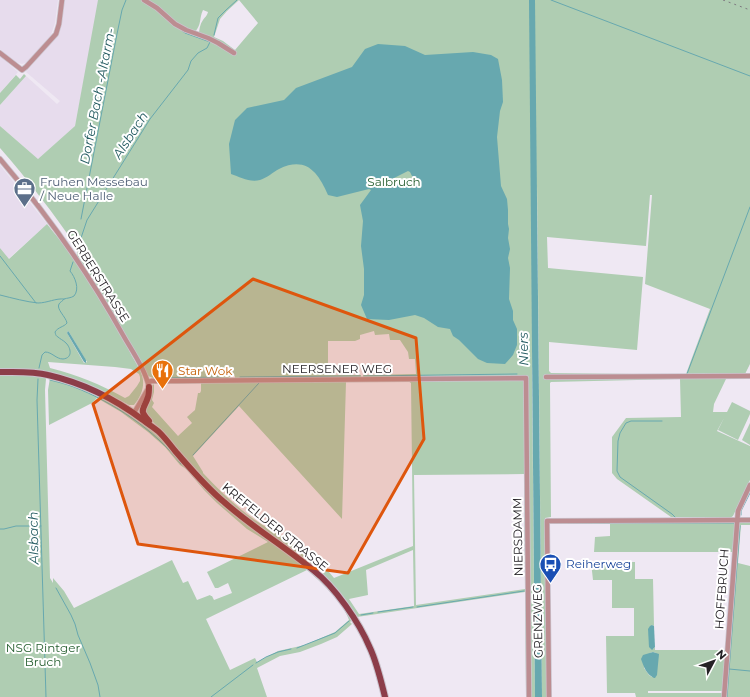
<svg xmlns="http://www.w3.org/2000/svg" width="750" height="697" font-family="Montserrat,sans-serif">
<rect width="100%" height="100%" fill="#efe8f3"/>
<g fill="#e7dced">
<polygon points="0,0 58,0 55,23 51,35 28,62 22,64 15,62 0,49"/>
<polygon points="63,0 98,0 99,2 75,126 38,159 0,126 0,105 26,76 57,104 60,101 26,72 56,37"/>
<polygon points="0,56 18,72 0,93"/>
<polygon points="0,165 47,224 8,259 0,248"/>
</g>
<g fill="#afcdb2" fill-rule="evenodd">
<path d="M98,0H142L157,10L174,25L199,34C199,30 200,24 203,20C205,17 207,16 208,12L203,10C199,18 202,24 195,32C177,25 163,12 148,0H750V364L745,374H686L710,309L645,284L652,195H650L646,246L547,237L548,268L643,277L637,350L549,342V371L551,373L632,374L631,376L550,378L726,379L714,404L713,412H727L732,402L750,411V414L738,440L718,430L724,418L717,431L750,446V480L733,516L730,518L671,517L617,479L612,473V437L626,418L681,417L680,379L551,382L550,383L551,517L545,518L547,697H542L537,184L532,373L535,697H526L525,592L357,617C352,613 350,606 346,601C340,593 333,586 327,578L227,503L201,477L165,434L150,419L146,412V407L151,394L152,386L154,384V392L152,400L154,403L152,407L178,436L192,423L187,417L195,410L198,393H200L201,391V382L364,378L363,377V375L416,374L415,359H409L408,352L400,340H390L389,334L375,335L374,331L360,335V339L355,341H328V375H361V377L358,378L238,379L235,378V376H232L226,379L175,380L153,378L148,376L109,305L77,255L78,249C54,214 28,180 0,148V126L38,159L75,126ZM239,0L258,23L235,50L223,41L214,37L220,19L227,11ZM408,381L411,383L413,546L334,578C313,551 285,540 258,522C237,508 220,491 203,473V472L193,456L239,406L342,519L346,382ZM524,474L525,589L416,605L414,475ZM413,550L414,606L359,614L349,599L368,595L366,570Z"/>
<polygon points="24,74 26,76 0,105 0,93 16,75 20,79"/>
<path d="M47,224C56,236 67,247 75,260C95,289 114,321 130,352C134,361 142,370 143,380C144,389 140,398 134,405H129C119,400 109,394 99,389C68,375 34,368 0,369V248L9,259ZM68,331L69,332L87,362L84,363L67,333ZM48,362L115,367L131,369L139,374L140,377V381L137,386L129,396L125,398C100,384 78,375 50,368Z"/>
<path d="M0,373L29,374L45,377L46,379L45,390L50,578L53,583V578L64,591L74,608L172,560L183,583L188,581L197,600L210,595L211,596H212L214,600L232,593L228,583L218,588H215L207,572L268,542L247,529L217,503L204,490L186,469L180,465L165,447L148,432L121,412L97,398L92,403L49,425L48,390L50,378L72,384L98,395L123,409L145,425L170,447L200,482L218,501L239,519L288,553L325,582L353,619L350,622L352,624L337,637L321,644L300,652L280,656L257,668L267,697H0ZM307,570C320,581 344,603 349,620L335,632L305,645L278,651L257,662L255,658L230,670L206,619Z"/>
<polygon points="750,423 750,445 742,440"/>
<polygon points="555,522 736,522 734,552 594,552 595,537 610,536 610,524 551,524"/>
<polygon points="741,522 750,522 750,525 741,525 738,563 750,566 750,697 726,697 739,524"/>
<path d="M591,562H635V579H653L654,626L652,625L653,649L655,647V650H726L723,691H648V693H723L722,697H636L635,693H607L606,636H634V608H612V580H593ZM653,652L656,653L652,677L649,675L644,668L650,653Z"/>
</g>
<g fill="#67a8af" fill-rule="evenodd">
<polygon points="529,0 535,0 542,697 535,697"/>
<path d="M378,44L405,46L425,55L473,52L491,55L498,59L502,80L503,102L500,111L497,137L501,186L507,199L508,210V224L509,229L508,238L510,249L508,258L510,268L509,299L513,311V320L517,329V345L513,355L505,364L487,363L478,359L459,340L453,336L450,329L438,327L424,318L415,315L389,320L367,319L361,305L364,295V269L361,246L363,221L360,205L371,190L369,189L337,197L328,195C318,172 306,156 279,169C273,172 267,178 260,180C250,183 240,177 231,174L229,144L235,120L247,108L284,100L296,88L352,67L365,49ZM408,171L410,172L413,178C407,184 398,185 390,182V180Z"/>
<polygon points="68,331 69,332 86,360 86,363 84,362 67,333"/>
<polygon points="652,625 654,626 655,647 652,650 649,647 648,629 650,626"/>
<path d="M653,652L659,654L657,675L655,678H654C646,674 644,667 641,659L643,655Z"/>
</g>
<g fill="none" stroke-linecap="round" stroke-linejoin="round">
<g stroke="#67a8af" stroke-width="1">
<polyline points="551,0 750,76"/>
<polyline points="180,29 185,33 210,42"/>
<polyline points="214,35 218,18 226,10 237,0"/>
<polyline points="81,219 117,34 122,10 126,0"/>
<polyline points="78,247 87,220 150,119 188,70 191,61 198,53 207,48 210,42"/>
<polyline points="0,256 36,303"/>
<path d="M0,295C12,298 27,302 38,303C47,303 56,298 64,299"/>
<path d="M39,368L42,355L45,352C52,352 56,359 63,359C73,358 71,348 66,343C63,340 60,339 58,337C55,335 56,335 55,332C58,327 64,327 67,323C66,317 56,309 59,304C60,302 63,301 64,299C67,298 71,298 74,296C80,289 75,277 70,271L73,262"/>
<polyline points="687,374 750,207"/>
<polyline points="364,376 517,374"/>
<polyline points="240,377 360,376"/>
<polyline points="165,378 221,377"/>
<polyline points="38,379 37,400 46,697"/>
<path d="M50,380C58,382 66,384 74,387C113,402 155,430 181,464"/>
<polyline points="662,421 631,421 626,423 620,433 618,441 617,471 620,477 672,514 675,517"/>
<polyline points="193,455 259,383"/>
<polyline points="741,515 741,511 750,493"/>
<polyline points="568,523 734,523"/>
<polyline points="0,529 4,529 16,526 41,526"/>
<polyline points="56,588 71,615 75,624 78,635 90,663 98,685 100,697"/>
<polyline points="417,607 524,591"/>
<polyline points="378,612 413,607"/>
<polyline points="361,615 373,613"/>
<polyline points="297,648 335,633 349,621"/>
<polyline points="256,663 266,657 278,652 291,649"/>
<polyline points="729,669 750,671"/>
<polyline points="211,697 253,665"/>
<polyline points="727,697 740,526"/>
</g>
<defs>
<g id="minor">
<polyline points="144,0 157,8 175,24 186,30 208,38 218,43 234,53"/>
<polyline points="0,53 22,70 26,67 56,34 59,24 62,0"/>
<path d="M0,159C47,214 88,272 123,335C132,351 145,369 149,387L134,413"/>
<polyline points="546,377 750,376"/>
<polyline points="148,382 152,381 176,381 526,378 529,697"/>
<polyline points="549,697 547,521 750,520"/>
<polyline points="724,697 738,511 750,485"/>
</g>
<g id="major">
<path d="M0,372C16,372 33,371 48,375C83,383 115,399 143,420C149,425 155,428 160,433C166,439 171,446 176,452C191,469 206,487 224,502C252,527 284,546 313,570C335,587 359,622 370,648C377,663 381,681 385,697"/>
<path d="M149,421C138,409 144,410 148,397C149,394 149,390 149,387"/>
</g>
</defs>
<use href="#minor" stroke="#cbc4ce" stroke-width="6"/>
<use href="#major" stroke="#cbc4ce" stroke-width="8"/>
<use href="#minor" stroke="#bc8d91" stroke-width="4.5"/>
<use href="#major" stroke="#8c3d49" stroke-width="6"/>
<polyline stroke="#7d787f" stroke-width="1" stroke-dasharray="2 4" stroke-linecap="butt" points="723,0 750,10"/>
</g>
<path fill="#de560d" fill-opacity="0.2" stroke="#de560d" stroke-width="3" stroke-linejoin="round" d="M253,279L416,338L424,439L348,573L138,544L93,404Z"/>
<defs>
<symbol id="office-pin" viewBox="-11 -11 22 30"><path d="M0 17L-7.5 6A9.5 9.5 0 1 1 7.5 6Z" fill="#5c6f8a" stroke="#fff"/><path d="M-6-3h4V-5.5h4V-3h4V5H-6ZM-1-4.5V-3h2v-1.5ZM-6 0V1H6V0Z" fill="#fff"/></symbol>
<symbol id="restaurant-pin" viewBox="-11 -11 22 30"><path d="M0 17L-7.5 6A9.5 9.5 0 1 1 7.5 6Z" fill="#e8710a" stroke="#fff"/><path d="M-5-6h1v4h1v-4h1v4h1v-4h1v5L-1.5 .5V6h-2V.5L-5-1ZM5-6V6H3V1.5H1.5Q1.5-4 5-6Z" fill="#fff"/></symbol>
<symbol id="bus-pin" viewBox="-11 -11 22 30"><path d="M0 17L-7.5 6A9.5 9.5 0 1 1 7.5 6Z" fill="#1a4fb4" stroke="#fff"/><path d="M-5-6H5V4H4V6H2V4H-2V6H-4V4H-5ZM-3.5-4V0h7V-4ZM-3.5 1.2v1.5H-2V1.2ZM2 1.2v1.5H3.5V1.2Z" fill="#fff"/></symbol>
</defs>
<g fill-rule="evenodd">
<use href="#office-pin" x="12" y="176" width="25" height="34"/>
<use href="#restaurant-pin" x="150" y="358" width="25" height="34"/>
<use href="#bus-pin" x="538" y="552" width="25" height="34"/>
</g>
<g text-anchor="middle" stroke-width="4" stroke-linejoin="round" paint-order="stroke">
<g font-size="12" fill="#4e5e75" stroke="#fff" text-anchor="start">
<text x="40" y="186">Fruhen Messebau<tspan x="40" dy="14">/ Neue Halle</tspan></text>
</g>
<g font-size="12" fill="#255e2f" stroke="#fff">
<text x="394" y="186">Salbruch</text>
<text x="43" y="652">NSG Rintger<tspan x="43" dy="14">Bruch</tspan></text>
</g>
<g font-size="12" fill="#252226" stroke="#fff">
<text transform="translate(98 276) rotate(58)" y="4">GERBERSTRASSE</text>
<text x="337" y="373">NEERSENER WEG</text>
<text transform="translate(275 527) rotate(39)" y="4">KREFELDER STRASSE</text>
<text transform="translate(518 537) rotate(-91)" y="4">NIERSDAMM</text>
<text transform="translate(722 589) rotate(-86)" y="4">HOFFBRUCH</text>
<text transform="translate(538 621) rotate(-91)" y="4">GRENZWEG</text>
</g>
<g font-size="12" fill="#c56008" stroke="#fff" text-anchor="start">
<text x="178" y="375">Star Wok</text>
</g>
<g font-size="12" fill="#164399" stroke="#fff" text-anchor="start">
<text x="566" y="568">Reiherweg</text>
</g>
<g font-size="13" font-style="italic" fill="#265d63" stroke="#fff">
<text transform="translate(97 96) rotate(-79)" y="5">Dorfer Bach -Altarm-</text>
<text transform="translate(130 135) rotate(-57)" y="5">Alsbach</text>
<text transform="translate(523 349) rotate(-91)" y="5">Niers</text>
<text transform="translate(33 538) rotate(-91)" y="5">Alsbach</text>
</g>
</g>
<g transform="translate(714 661) rotate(49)" stroke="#ffffff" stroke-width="3" paint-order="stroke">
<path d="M0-3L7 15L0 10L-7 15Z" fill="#252226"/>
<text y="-6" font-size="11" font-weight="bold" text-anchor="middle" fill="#252226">N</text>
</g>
</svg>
